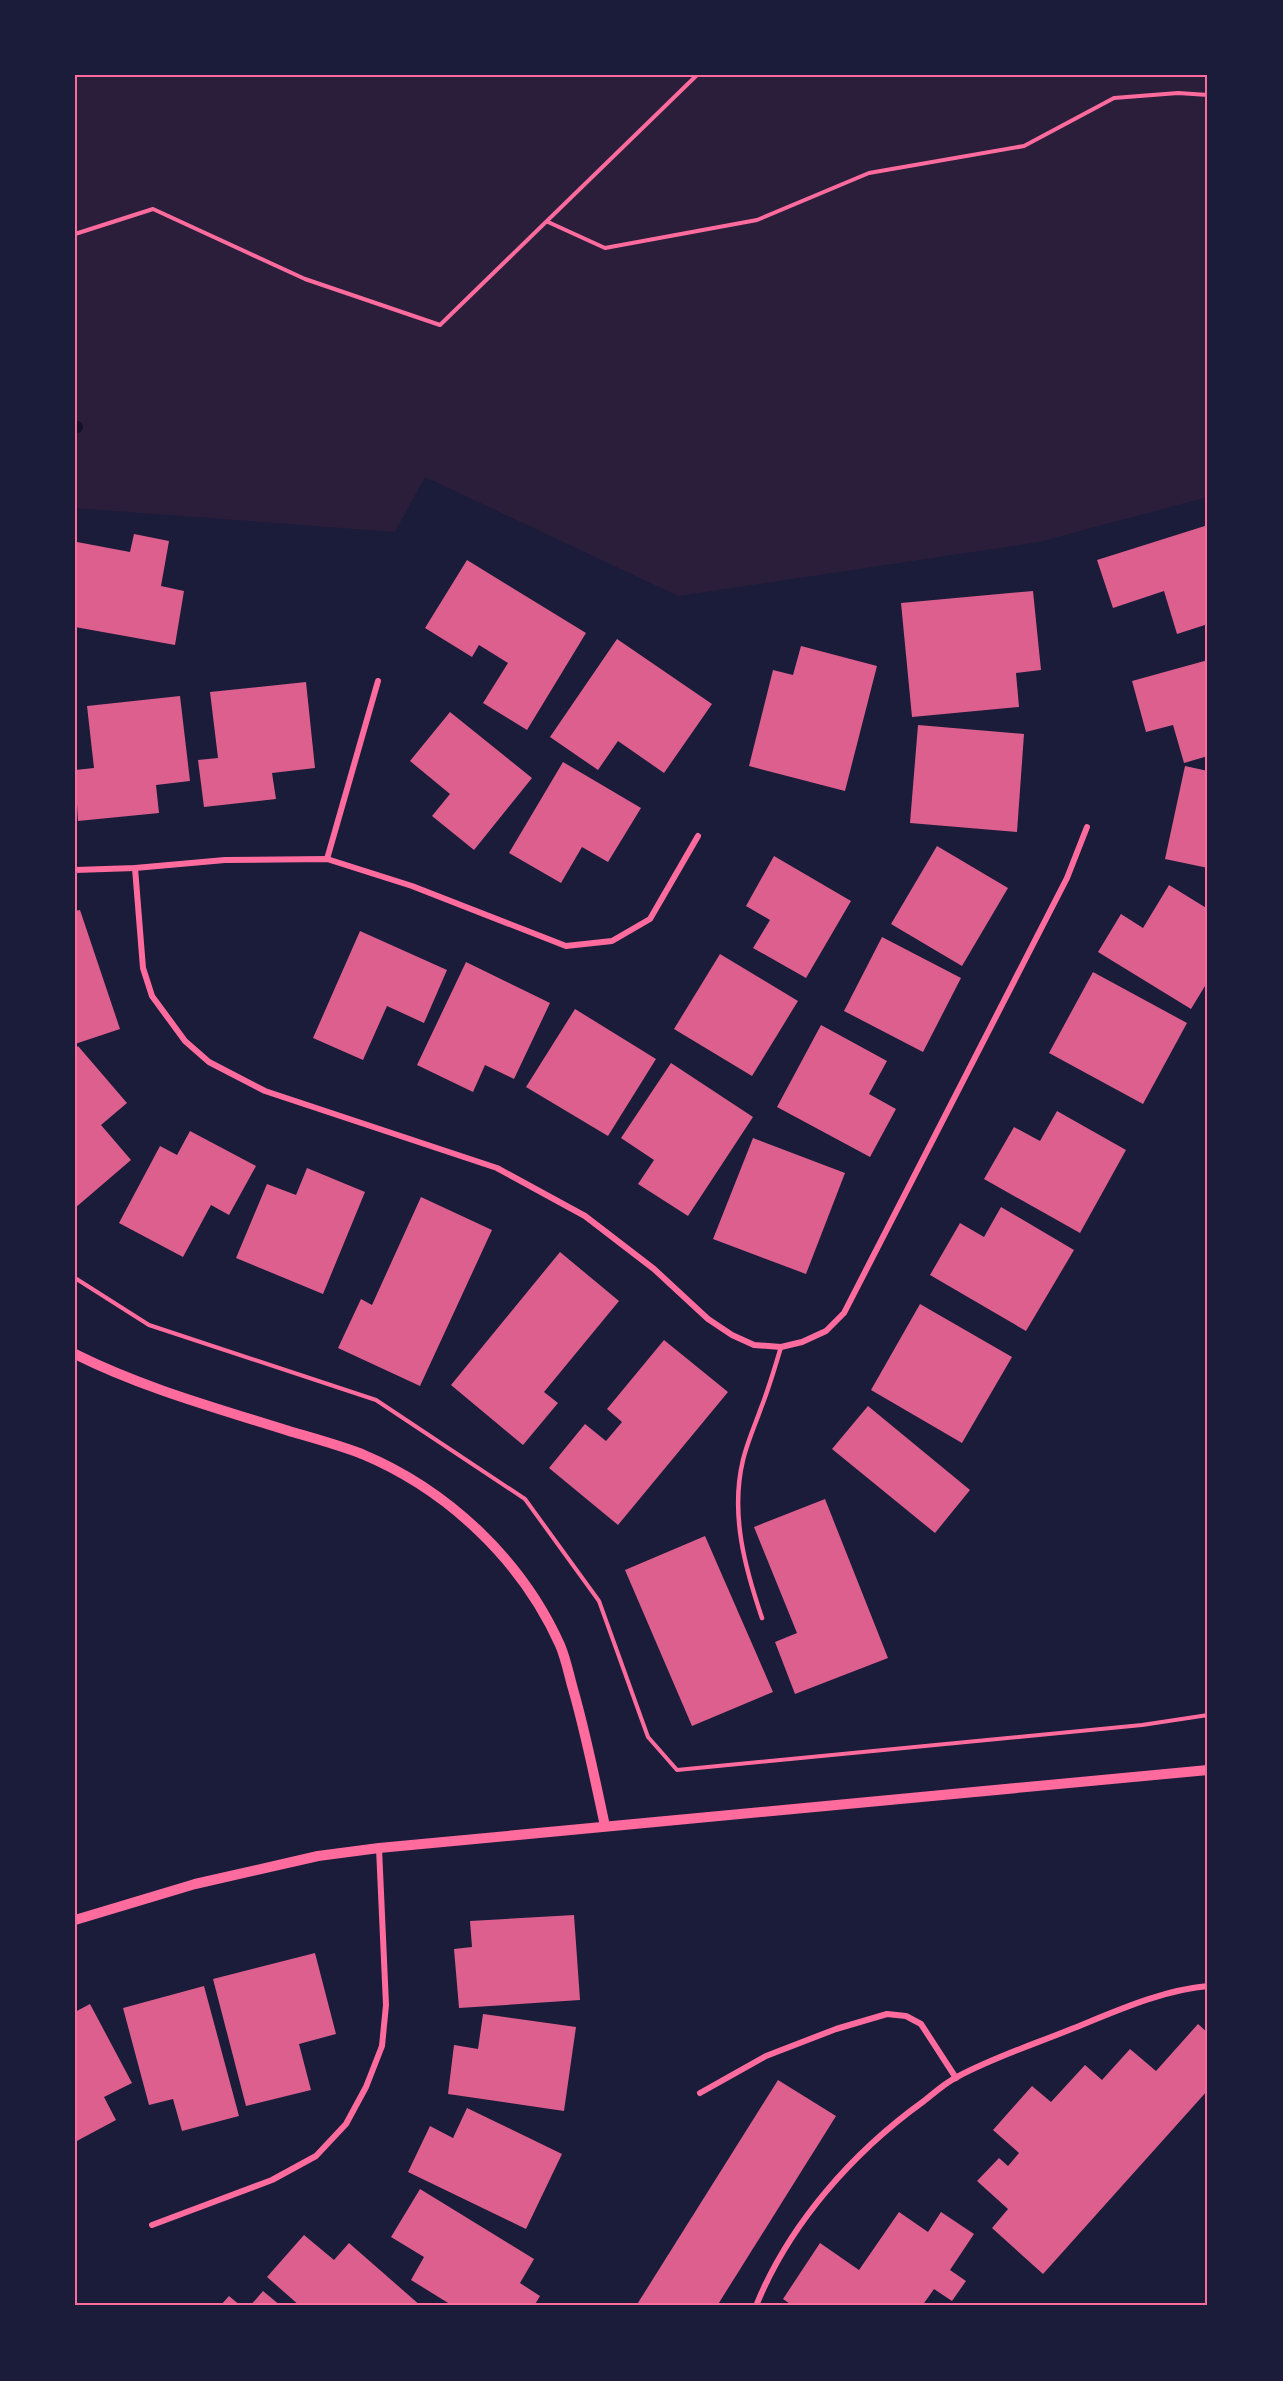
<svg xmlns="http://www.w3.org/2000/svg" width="1283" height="2381" font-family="'Noto Serif',serif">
<rect width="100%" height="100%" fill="#1b1b3a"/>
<polygon fill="#2a1e3b" points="75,75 1208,75 1208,497 1039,542 678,596 425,477 395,532 75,508"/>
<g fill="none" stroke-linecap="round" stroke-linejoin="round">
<polyline stroke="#12122b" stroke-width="12" points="75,427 77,427"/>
</g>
<g fill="#dd5f8e">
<polygon points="1208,525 1208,624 1177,634 1164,591 1113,608 1097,560"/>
<polygon points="134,534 169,541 161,586 184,591 175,645 75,627 75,555 77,542 130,552"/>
<polygon points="467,560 586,633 527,730 483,703 508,663 479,645 472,657 425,628"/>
<polygon points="1033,591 1041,670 1016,673 1019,707 912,717 901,603"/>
<polygon points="617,639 712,704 664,773 618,741 598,770 550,737"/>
<polygon points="801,646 877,666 845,791 749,766 773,670 793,675"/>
<polygon points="1208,660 1208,756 1184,763 1173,725 1146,732 1132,681"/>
<polygon points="306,682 315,768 272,773 276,799 204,807 198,760 218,758 210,692"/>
<polygon points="180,696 190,781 156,785 159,813 78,821 75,770 94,768 87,706"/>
<polygon points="450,712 532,778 474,850 432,816 450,794 410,761"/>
<polygon points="918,725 1024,734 1017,832 910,823"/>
<polygon points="563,762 641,808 608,862 582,847 561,883 509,853"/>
<polygon points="1185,766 1208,771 1208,868 1165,859"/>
<polygon points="937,846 1008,888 962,966 891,924"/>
<polygon points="774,856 851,901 806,978 753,948 770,920 746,906"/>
<polygon points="1169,885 1208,909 1208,981 1191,1009 1098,952 1121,914 1143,928"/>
<polygon points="80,910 120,1029 75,1044 75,911"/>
<polygon points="360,931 447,970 424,1023 387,1006 363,1060 313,1038"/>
<polygon points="882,937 961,978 923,1052 844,1011"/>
<polygon points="720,954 798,1001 752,1076 674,1029"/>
<polygon points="466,962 550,1003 514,1079 485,1065 473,1092 417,1065"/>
<polygon points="1093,972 1187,1023 1143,1104 1049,1053"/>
<polygon points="575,1009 656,1059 608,1136 526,1087"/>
<polygon points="821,1025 887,1061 869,1094 896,1109 870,1157 777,1107"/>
<polygon points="78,1046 127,1103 101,1125 131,1160 75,1208 75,1049"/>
<polygon points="671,1063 753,1117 688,1216 638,1184 654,1160 621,1138"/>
<polygon points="1057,1111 1126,1150 1080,1233 984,1179 1014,1127 1040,1141"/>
<polygon points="190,1131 256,1166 229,1215 211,1205 183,1257 119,1223 160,1146 177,1155"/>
<polygon points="753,1138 845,1173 806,1274 713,1239"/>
<polygon points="307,1168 365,1192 323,1294 236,1258 267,1184 296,1195"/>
<polygon points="421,1197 492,1230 420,1386 338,1348 361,1299 372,1305"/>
<polygon points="1001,1207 1074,1250 1026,1331 930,1275 960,1223 984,1237"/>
<polygon points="560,1252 619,1301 544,1392 558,1403 523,1445 451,1385"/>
<polygon points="920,1304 1012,1357 962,1443 871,1390"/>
<polygon points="664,1340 728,1392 618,1525 549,1468 585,1424 606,1441 622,1422 607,1409"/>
<polygon points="868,1406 970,1490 935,1533 832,1449"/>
<polygon points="825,1499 888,1658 795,1694 775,1642 797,1633 754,1527"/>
<polygon points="705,1536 773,1692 692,1726 625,1570"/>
<polygon points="574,1915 580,2000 459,2008 454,1949 472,1947 470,1921"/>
<polygon points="315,1953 336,2034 299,2044 311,2090 246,2106 213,1979"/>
<polygon points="204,1986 239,2116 182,2131 173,2099 149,2105 123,2008"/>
<polygon points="90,2004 132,2083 104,2097 116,2120 75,2142 75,2012"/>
<polygon points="483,2014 576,2027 564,2111 448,2094 454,2045 478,2049"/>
<polygon points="1198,2024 1208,2033 1208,2090 1043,2274 992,2228 1008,2209 977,2181 999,2158 1008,2166 1019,2153 993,2130 1032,2086 1051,2102 1085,2065 1102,2080 1130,2049 1156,2071"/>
<polygon points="778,2080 836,2116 717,2306 636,2306"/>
<polygon points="467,2108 562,2154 526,2229 408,2172 430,2126 453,2138"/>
<polygon points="420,2189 534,2259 520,2283 540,2296 534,2306 453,2306 411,2280 424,2257 391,2237"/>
<polygon points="899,2212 928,2232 941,2212 974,2234 950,2270 966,2281 952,2301 934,2289 922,2306 793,2306 783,2299 820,2243 859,2270"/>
<polygon points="304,2235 334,2260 349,2243 421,2306 300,2306 267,2277"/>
<polygon points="263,2291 281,2306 250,2306"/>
<polygon points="229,2296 241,2306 220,2306"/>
</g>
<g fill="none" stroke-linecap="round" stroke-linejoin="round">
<g stroke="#ff6b9d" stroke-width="4">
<polyline points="548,222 605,248 757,220 869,173 1024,146 1114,98 1178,93 1208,95"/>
<polyline points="75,234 153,209 305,279 440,325 697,75"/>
<polyline points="75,1278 149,1325 376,1400 525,1499 599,1601 648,1737 677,1770 1142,1725 1208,1715"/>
</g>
<path stroke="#ff6b9d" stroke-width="4.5" d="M762,1618C745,1568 730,1514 743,1460C747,1443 755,1425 761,1408C769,1388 775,1367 781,1347"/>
<g stroke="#ff6b9d" stroke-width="6">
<polyline points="327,859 378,681"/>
<polyline points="135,868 143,968 152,996 185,1041 209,1062 265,1091 497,1168 585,1216 654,1269 708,1319 732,1335 754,1345 781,1347 802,1342 826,1331 844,1313 1067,878 1087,827"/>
<polyline points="75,870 135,868 225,860 327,859 412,886 566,946 612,941 650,919 698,836"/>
<polyline points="700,2093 766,2056 836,2029 887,2014 906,2016 921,2024 956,2078"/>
<polyline points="152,2225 272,2180 316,2156 346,2124 366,2087 382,2046 386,2005 379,1848"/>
<path d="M756,2306C789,2224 853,2152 924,2101C934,2093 945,2083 957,2077C994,2057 1035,2044 1074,2028C1116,2011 1162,1990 1208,1986"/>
</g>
<g stroke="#ff6b9d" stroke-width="10">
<path d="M75,1354C143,1388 216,1408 289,1431C313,1438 339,1445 362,1454C448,1490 522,1560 560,1645C566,1659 569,1675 573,1689C586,1734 595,1780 605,1826"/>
<polyline points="75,1920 195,1884 318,1856 379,1848 1208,1770"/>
</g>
</g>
<rect width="1283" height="2381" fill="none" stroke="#1b1b3a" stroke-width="153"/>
<rect x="76" y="76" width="1130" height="2228" fill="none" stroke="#ff6b9d" stroke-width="2"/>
</svg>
